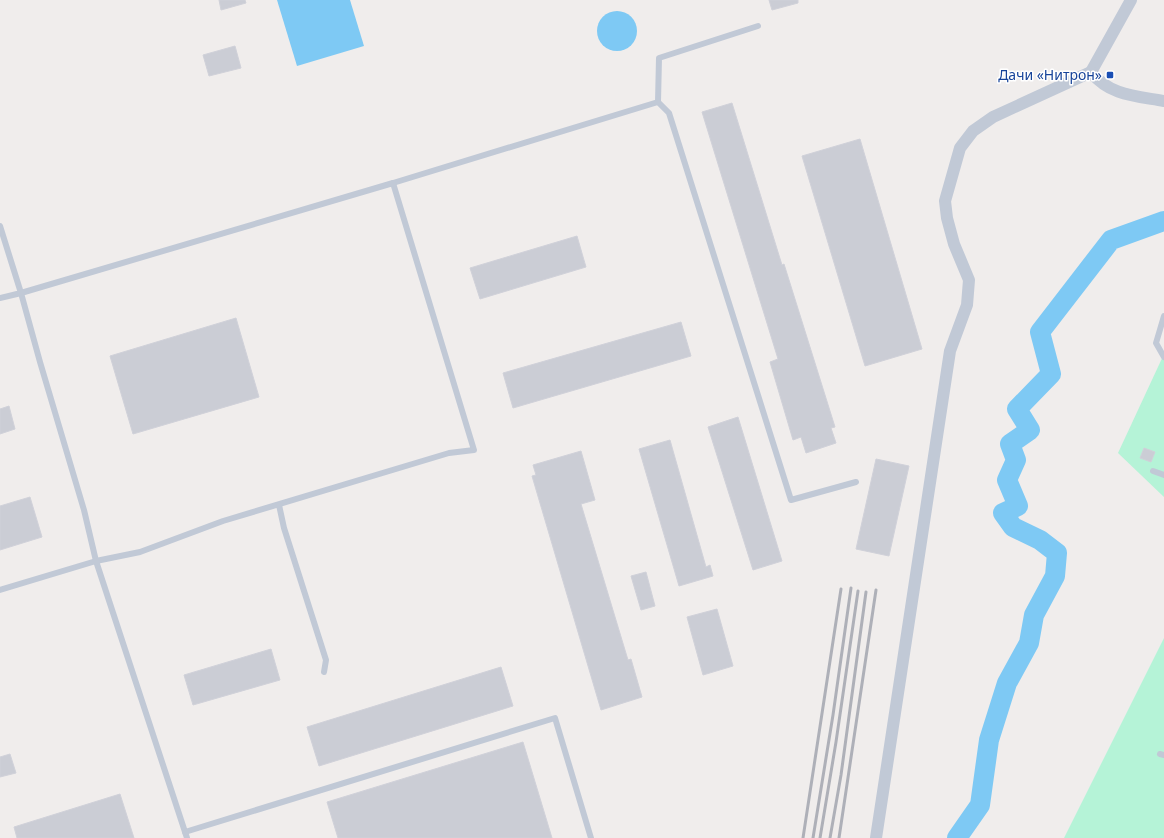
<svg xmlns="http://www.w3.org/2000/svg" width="1164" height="838" font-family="'Noto Sans',sans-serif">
<rect width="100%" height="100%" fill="#f0edec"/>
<g fill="#b5f3d7">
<polygon points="1164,354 1164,497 1118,453"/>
<polygon points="1164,638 1164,838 1064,838"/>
</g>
<g fill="#7ec9f4">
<polygon points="277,0 350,0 364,46 297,66"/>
<circle cx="617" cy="31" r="20"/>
</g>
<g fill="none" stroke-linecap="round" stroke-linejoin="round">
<polyline stroke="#7ec9f4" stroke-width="20" points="957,838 980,805 989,740 1007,683 1029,643 1034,615 1055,576 1057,553 1040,540 1013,527 1003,513 1018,506 1007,480 1016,460 1010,444 1030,430 1017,409 1051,374 1040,332 1111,240 1164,221"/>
</g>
<g fill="#cbcdd5" stroke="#d0d1d9">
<polygon points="219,0 245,0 246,3 221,10"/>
<polygon points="769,0 798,0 798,3 772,10"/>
<polygon points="235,46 241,68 209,76 203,55"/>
<polygon points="732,103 782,265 784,264 835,427 831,428 836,443 806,453 801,437 793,440 770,362 778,359 702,112"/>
<polygon points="860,139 922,349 865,366 802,156"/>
<polygon points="577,236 586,267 480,299 470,268"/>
<polygon points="236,318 259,397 133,434 110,356"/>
<polygon points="681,322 691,356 513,408 503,373"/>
<polygon points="9,406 15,429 0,434 0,409"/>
<polygon points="738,417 782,561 753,570 708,427"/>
<polygon points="670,440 706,567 710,565 713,576 679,586 639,449"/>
<polygon points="1144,448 1155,452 1151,462 1140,458"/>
<polygon points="581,451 595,500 581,504 628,660 631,659 642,697 601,710 532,476 536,475 533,465"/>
<polygon points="876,459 909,466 889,556 856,549"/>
<polygon points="30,497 42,537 0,550 0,506"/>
<polygon points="646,572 655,606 641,610 631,576"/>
<polygon points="717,609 733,666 703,675 687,617"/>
<polygon points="271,649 280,680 193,705 184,675"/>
<polygon points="501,667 513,706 319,766 307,727"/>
<polygon points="523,742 552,838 338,838 327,802"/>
<polygon points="10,754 16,773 0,777 0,757"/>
<polygon points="120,794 134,838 17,838 14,827"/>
</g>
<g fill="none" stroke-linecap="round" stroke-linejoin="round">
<g stroke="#c1c9d6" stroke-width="6">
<polyline points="658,102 669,113 791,500 856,482"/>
<polyline points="393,183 658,102 659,58 758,26"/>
<polyline points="0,226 21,293 40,362 84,510 96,561 140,552 223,521 449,453 474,450 393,183 21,293 0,298"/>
<polyline points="1164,316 1156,343 1164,357"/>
<polyline points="1153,471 1164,475"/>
<polyline points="279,505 284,528 326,660 324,672"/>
<polyline points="0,590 96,561 187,838"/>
<polyline points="1160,754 1164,755"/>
<polyline points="185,832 555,718 591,838"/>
</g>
<g stroke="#c1c9d6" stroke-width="12">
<path d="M1131,0L1091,72C1110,96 1136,96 1164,101"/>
<polyline points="876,838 950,351 967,305 969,280 954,244 947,218 945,201 960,148 973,131 993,117 1091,72"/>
</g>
<g stroke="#aeb0b8" stroke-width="3">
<polyline points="803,838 841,589"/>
<polyline points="813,838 833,715 851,588"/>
<polyline points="820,838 836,742 858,591"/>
<polyline points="830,838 841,775 866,592"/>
<polyline points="839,838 876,590"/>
</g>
</g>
<rect fill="#1a4fb4" stroke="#fff" stroke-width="1.5" x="1106" y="71" width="8" height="8" rx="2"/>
<g text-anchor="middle" stroke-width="3" stroke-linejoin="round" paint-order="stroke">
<g font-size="14" fill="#164399" stroke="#fff" text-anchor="end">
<text x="1102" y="80">Дачи «Нитрон»</text>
</g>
</g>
</svg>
